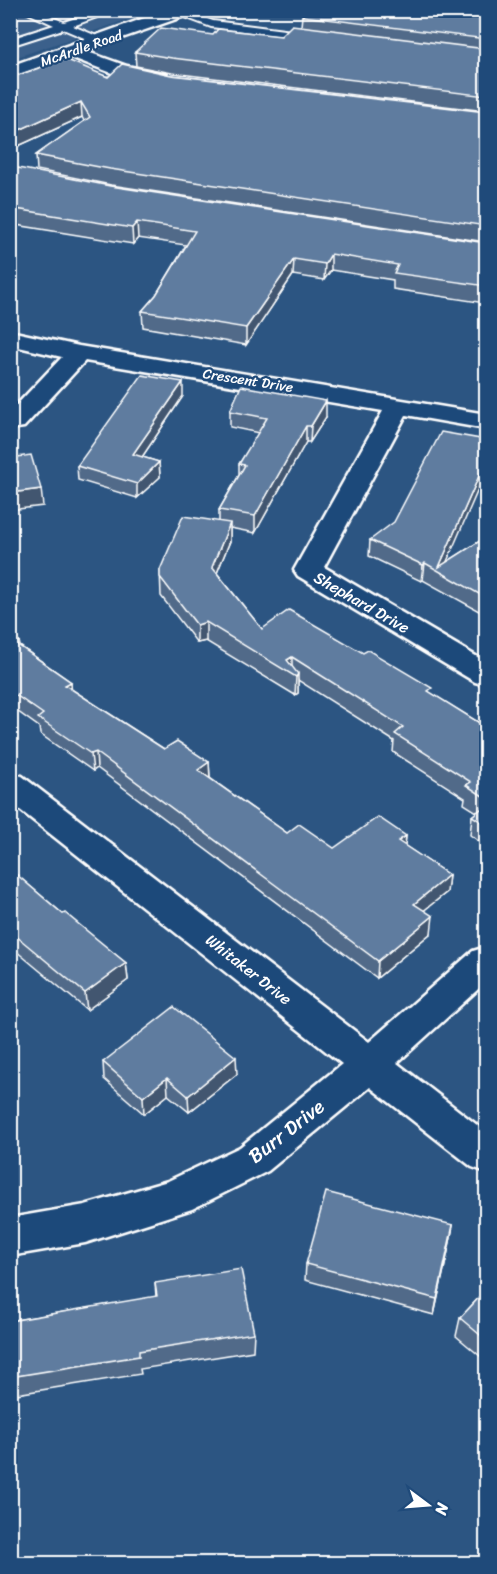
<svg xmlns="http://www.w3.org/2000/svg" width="497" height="1574" font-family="Sriracha,sans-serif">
<rect width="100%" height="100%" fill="#2c5582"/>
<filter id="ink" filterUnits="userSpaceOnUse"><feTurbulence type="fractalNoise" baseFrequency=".0167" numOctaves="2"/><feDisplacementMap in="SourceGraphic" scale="12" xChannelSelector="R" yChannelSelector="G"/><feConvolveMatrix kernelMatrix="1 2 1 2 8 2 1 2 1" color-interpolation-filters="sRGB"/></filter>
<g filter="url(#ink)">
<polygon fill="#3b618b" points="11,10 153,11 11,59"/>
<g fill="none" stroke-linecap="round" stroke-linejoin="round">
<defs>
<g id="lane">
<polygon points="21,10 36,10 64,22 99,10 116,10 73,26 104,39 104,43 96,43 63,29 10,46 10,39 54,25"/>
<polygon points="181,10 213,21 308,33 313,36 308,39 211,27 174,13"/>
</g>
<g id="street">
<polygon points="71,46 127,66 166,74 169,78 166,82 160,83 117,75 65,55 62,51 65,47"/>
<polygon points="10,331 79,346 486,414 486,429 406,415 324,567 486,662 486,685 475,682 298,576 294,570 383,411 85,361 24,427 10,429 10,412 62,357 10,345"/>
<polygon points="10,773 22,776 369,1042 473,951 486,947 486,982 397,1063 486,1132 486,1172 472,1167 370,1087 268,1171 192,1209 85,1243 10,1256 10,1218 85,1205 168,1181 240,1147 342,1064 10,802"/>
</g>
<polygon id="secondary" points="167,10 193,10 191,14 10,77 10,66"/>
</defs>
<use href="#lane" stroke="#fff" stroke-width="4"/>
<use href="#street" stroke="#fff" stroke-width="5"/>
<use href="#secondary" stroke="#fff" stroke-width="5"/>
<use href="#lane" fill="#1f4a7a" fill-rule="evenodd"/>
<use href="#street" fill="#1f4a7a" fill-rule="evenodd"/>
<use href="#secondary" fill="#1f4a7a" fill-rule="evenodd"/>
</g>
<g fill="#516b89" stroke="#fff" stroke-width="1.5">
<polygon points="486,10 486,111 172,73 136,66 135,52 213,35 281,36 301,26 302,16"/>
<polygon points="171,75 486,112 486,242 111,185 37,170 36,155 84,121 82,117 16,147 10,144 10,78"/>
<polygon points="10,173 110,186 486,243 486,301 485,303 393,289 393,280 331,270 324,280 293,275 246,345 143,327 142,311 156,295 186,245 138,238 133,244 10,224"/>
<polygon points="183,396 142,457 159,462 160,477 137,498 78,480 77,466"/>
<polygon points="230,411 326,417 310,442 306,442 255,533 230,528 230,541 217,573 262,629 432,694 486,727 486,846 470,835 472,816 477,812 464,804 465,798 393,752 394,741 298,680 298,693 295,695 206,641 197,643 161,596 160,570 219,521 219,510 239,475 239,464 259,433 230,427"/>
<polygon points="486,537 486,615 423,580 421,581 369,556 370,540 447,562"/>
<polygon points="10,635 19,641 20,646 71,682 71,689 164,749 209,762 210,778 287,833 334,848 406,836 405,846 449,875 447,892 424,910 431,933 377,978 97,768 93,771 40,734 39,727 10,706"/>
<polygon points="10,869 63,914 126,963 128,980 87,1010 10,946"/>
<polygon points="486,1036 486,1059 483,1056"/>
<polygon points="103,1062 237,1074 189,1112 168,1095 144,1114 104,1079"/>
<polygon points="453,1225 450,1242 434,1315 305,1280 306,1264"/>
<polygon points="155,1283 254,1333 253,1351 140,1369 141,1374 10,1395 10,1321 156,1297"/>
<polygon points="486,1290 486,1361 456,1336 460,1318"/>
</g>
<g fill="#42576f" stroke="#fff" stroke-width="1.5">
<polygon points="81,102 82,117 16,147 15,132"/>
<polygon points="137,222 138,238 133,244 132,228"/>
<polygon points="331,254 331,270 324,280 325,264"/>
<polygon points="294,259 293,275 246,345 246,328"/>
<polygon points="183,382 183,396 134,469 133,454"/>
<polygon points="326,401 326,417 310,442 311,426"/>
<polygon points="306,426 306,442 255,533 255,516"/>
<polygon points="486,460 486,471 442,573 439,567"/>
<polygon points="159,462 160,477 137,498 137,484"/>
<polygon points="41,489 43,506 10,510 10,493"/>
<polygon points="230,523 230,541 212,585 212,567"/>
<polygon points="425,563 423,580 421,581 423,565"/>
<polygon points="206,622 206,641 197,643 197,625"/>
<polygon points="292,657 292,674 287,660"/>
<polygon points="298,674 298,693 295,695 296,677"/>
<polygon points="71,682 72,698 65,685"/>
<polygon points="96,752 97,768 93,771 91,754"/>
<polygon points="209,762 210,779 198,770"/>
<polygon points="406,836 404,853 398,841"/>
<polygon points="449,875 447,892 412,920 414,904"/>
<polygon points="433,916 431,933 377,978 378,961"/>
<polygon points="126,963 128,980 87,1010 85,993"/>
<polygon points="236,1057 237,1074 189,1112 188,1096"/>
<polygon points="167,1078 168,1095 144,1114 143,1097"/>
<polygon points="453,1225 450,1242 434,1315 437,1299"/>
</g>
<g fill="#5e7c9f" stroke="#fff" stroke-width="1.5">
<polygon points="307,10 486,10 486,39 302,16"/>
<polygon points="292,25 486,49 486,96 172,58 135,52 161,28 213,35 218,29 281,36"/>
<polygon points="65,59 108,77 122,64 171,75 486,112 486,226 110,169 36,155 90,117 81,102 15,132 10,130 10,78"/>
<polygon points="18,168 110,186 486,243 486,286 394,273 398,265 331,254 325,264 294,259 246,328 142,311 156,295 195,231 137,222 132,228 10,208 10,173"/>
<polygon points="142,375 183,382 133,454 159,462 137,484 77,466"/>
<polygon points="241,386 326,401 311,426 306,426 255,516 219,510 245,465 239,464 267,418 230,411"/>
<polygon points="441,432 486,440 486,460 439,567 486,537 486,598 425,563 423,565 370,540 394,522"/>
<polygon points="31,455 41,489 10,493 10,458"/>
<polygon points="183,516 230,523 212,567 262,629 289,610 363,653 368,650 432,688 428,691 486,727 486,798 466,785 471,782 395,734 403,727 292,657 287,660 298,674 296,677 206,622 197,625 160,577 160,570"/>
<polygon points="10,635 19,641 15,643 71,682 65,685 164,749 177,741 209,762 198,770 287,833 299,824 334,848 378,817 406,836 398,841 449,875 414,904 433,916 378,961 96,752 91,754 38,718 43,714 10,691"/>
<polygon points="486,805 486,825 472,816"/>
<polygon points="10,869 63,914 65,913 126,963 85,993 10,931"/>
<polygon points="174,1007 236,1057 188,1096 167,1078 143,1097 103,1062"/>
<polygon points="326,1192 453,1225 437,1299 306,1264"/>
<polygon points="241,1269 254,1333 139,1351 139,1356 10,1377 10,1321 157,1296 155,1283"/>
<polygon points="486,1290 486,1340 460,1318"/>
<polygon points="393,1560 400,1563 392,1563"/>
</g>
</g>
<g text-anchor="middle" stroke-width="4.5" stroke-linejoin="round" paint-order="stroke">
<g font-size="14" fill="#fff" stroke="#1f4a7a">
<text transform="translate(81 48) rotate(-19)" y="5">McArdle Road</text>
<text transform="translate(248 380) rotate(9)" y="5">Crescent Drive</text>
</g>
<g font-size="16" fill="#fff" stroke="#1f4a7a">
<text transform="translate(362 602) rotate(30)" y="6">Shephard Drive</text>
<text transform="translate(249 969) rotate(38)" y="6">Whitaker Drive</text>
</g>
<g font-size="20" fill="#fff" stroke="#1f4a7a">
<text transform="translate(286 1131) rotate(-38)" y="7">Burr Drive</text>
</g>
</g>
<rect width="497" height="1574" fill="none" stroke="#1f4a7a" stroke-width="36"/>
<rect x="18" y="18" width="461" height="1538" fill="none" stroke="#fff" stroke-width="2" filter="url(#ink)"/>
<g transform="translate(428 1505) rotate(106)" stroke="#1f4a7a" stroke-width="4.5" paint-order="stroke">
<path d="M0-4.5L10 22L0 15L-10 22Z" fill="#ffffff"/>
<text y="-9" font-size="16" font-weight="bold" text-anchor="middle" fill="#ffffff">N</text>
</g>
</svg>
